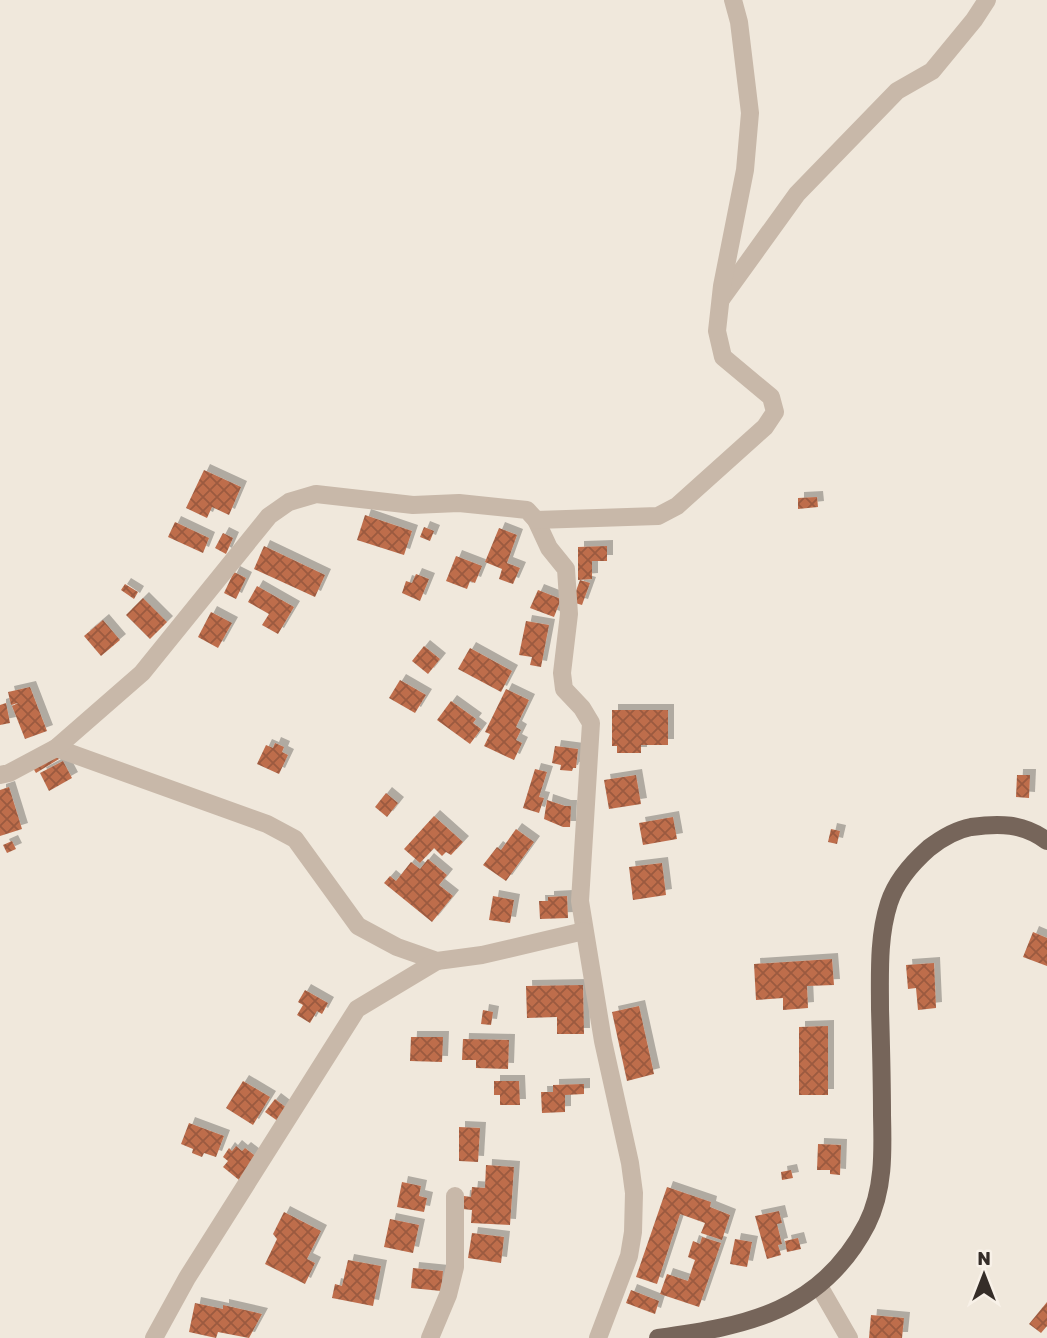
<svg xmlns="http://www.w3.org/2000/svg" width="1047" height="1338" font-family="Rubik,sans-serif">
<defs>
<pattern id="building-cross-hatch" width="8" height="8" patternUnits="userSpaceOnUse" patternTransform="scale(1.75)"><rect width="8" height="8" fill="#be6d4c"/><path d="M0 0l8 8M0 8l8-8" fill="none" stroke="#9b5a3f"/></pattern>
<filter id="shadow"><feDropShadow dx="6" dy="-6" stdDeviation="0" flood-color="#0004"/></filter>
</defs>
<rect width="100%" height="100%" fill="#f0e8dc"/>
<g fill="url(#building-cross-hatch)" filter="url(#shadow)">
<polygon points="204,470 241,487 229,515 212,507 207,518 186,508"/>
<polygon points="817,497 818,507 798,509 798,498"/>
<polygon points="365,515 412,531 404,555 357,540"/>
<polygon points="175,522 209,538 203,553 168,537"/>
<polygon points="424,527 434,531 430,541 420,537"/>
<polygon points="499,528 517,535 507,563 520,568 513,584 499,579 502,569 485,562"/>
<polygon points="223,533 233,538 226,554 215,548"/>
<polygon points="264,546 325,575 315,597 254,569"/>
<polygon points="607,546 607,561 592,561 592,579 578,580 578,547"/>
<polygon points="456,556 482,566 475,583 470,581 467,589 446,581"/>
<polygon points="234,572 246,578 236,599 224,593"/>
<polygon points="416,574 429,579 420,601 402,593 406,581 412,583"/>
<polygon points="580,580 590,583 582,605 572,602"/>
<polygon points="125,584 138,592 134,599 121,590"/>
<polygon points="257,586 294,607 278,634 262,625 269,614 248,602"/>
<polygon points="538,590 561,599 554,617 530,608"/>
<polygon points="143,598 167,622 150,639 126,615"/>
<polygon points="211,612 232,623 218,648 198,637"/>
<polygon points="103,620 120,640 101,656 84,636"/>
<polygon points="526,621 549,625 541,667 530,665 532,657 519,655"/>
<polygon points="424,646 440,659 428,674 412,661"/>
<polygon points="470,648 512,671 501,692 458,669"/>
<polygon points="400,680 426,695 415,713 389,698"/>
<polygon points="30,687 47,731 25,739 12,706 18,703 11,705 8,692"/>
<polygon points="506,689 529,700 516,727 521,730 516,740 522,743 514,760 484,746 490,734 485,732"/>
<polygon points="451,701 476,719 473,723 481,729 470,744 437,720"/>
<polygon points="6,703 10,723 0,725 0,705"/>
<polygon points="612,710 668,710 668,745 641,745 641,753 617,753 617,746 612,746"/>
<polygon points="275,743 284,747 282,752 288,755 279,774 257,764 266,745 273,748"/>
<polygon points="555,746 578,749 576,768 573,768 572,771 560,770 561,765 552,763"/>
<polygon points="53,749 59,759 36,773 30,763"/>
<polygon points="63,761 72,778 49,791 40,773"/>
<polygon points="535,769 547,772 539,797 544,798 539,813 523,808"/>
<polygon points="636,775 641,804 609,809 604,780"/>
<polygon points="1017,775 1030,775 1029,798 1016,797"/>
<polygon points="9,787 22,829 0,836 0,790"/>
<polygon points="386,793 398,803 387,817 375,807"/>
<polygon points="547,800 565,806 571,806 570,827 563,827 544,819"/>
<polygon points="434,816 463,842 451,855 446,852 442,856 434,848 420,863 404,849"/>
<polygon points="673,817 677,839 643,845 639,823"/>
<polygon points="516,829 534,842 506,881 483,865 497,847 501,850"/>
<polygon points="831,829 840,831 837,844 828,842"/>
<polygon points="12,841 16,849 7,853 3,845"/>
<polygon points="428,859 447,875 439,885 453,896 432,922 384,883 390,876 396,881 411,862 420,869"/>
<polygon points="662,863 666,895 633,900 629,867"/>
<polygon points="493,896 514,900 510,923 489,920"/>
<polygon points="567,896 568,918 540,919 539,901 548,901 548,897"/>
<polygon points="1033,932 1047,938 1047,966 1023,957"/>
<polygon points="832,959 834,985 807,986 808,1008 783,1010 783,998 756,1000 754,964"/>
<polygon points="934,963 936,1008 918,1010 916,988 908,989 906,965"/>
<polygon points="583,985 584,1034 557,1034 557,1017 527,1018 526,986"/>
<polygon points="305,990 328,1003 322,1014 317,1011 310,1023 297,1015 303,1005 298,1002"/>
<polygon points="639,1006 654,1074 627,1081 612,1012"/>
<polygon points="483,1010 493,1012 491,1025 481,1024"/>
<polygon points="828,1026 828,1095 799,1095 799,1027"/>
<polygon points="411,1037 443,1037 442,1062 410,1061"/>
<polygon points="463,1039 509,1040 508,1069 476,1068 476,1060 462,1060"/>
<polygon points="243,1081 270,1097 253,1125 226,1108"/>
<polygon points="494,1081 519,1081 520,1105 500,1105 500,1095 494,1095"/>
<polygon points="584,1084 584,1094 565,1095 565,1112 542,1113 541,1092 553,1092 553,1085"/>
<polygon points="275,1099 292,1112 282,1124 265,1112"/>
<polygon points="189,1123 224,1136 216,1157 204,1153 202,1157 192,1153 193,1149 181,1144"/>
<polygon points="459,1127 480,1128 478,1162 459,1161"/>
<polygon points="818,1144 841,1145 840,1175 830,1174 830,1170 817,1170"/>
<polygon points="236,1146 242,1151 245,1148 258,1158 239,1180 223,1167 228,1161 223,1157 229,1148 232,1151"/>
<polygon points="486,1165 514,1167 510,1225 471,1223 472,1210 463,1209 464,1196 471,1197 472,1187 485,1188"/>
<polygon points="791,1170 793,1178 782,1180 781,1172"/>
<polygon points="402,1182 421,1186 419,1196 427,1198 424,1212 397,1207"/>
<polygon points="667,1187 711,1202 710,1207 730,1215 722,1240 701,1233 705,1223 680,1214 657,1284 636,1277"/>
<polygon points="779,1211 782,1223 777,1224 782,1244 778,1245 781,1255 767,1259 755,1216"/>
<polygon points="284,1212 321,1231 307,1259 315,1263 305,1284 265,1264 277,1239 273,1234"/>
<polygon points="390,1219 419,1225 413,1253 384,1247"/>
<polygon points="472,1233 504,1237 501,1263 468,1258"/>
<polygon points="702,1237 721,1243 699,1307 660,1294 667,1274 688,1281 695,1260 688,1257 693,1241 700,1244"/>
<polygon points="798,1238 801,1249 787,1252 785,1241"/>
<polygon points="735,1239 752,1242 747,1267 730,1264"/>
<polygon points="348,1260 381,1266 373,1306 332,1298 335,1284 342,1286"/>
<polygon points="413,1268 443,1271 441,1291 411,1288"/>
<polygon points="631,1290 659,1301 655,1314 626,1303"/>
<polygon points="1047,1302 1047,1326 1041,1333 1029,1324"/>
<polygon points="195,1303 223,1309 223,1305 262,1314 249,1338 218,1332 216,1338 189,1332"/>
<polygon points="871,1315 904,1318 902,1338 869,1338"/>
</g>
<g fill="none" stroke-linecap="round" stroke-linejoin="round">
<g stroke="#c8b8a9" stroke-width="18">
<polyline points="722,298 797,194 897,91 932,71 974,20 987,0"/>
<polyline points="536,520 549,548 566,569 569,614 562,673 564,689 582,708 591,723 580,901 603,1041 630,1163 634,1193 633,1232 629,1256 598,1338"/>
<polyline points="56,748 267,824 295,839 358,926 397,947 437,961 482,955 584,931"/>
<polyline points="0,775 9,773 56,748 142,673 269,516 289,502 316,494 413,505 459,503 527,510 536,520 658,516 677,506 765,427 775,412 771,397 723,357 717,331 722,286 745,170 750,113 739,22 733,0"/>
<polyline points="819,1286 849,1338"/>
<polyline points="154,1338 187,1278 357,1009 437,961"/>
<polyline points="430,1338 448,1295 455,1267 455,1196"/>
</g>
<path stroke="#76655a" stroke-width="18" d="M658,1338C747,1326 822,1311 867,1224C884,1190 883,1152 882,1115C882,1079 881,1044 880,1009C880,974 878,937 889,903C896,881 912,863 929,848C942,838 955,830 971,827C999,823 1023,823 1047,841"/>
</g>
<g transform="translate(984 1275)" stroke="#f8f1e8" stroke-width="5" paint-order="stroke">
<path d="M0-5L12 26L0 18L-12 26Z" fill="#352d28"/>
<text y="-10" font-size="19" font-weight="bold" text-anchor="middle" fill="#352d28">N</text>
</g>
</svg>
